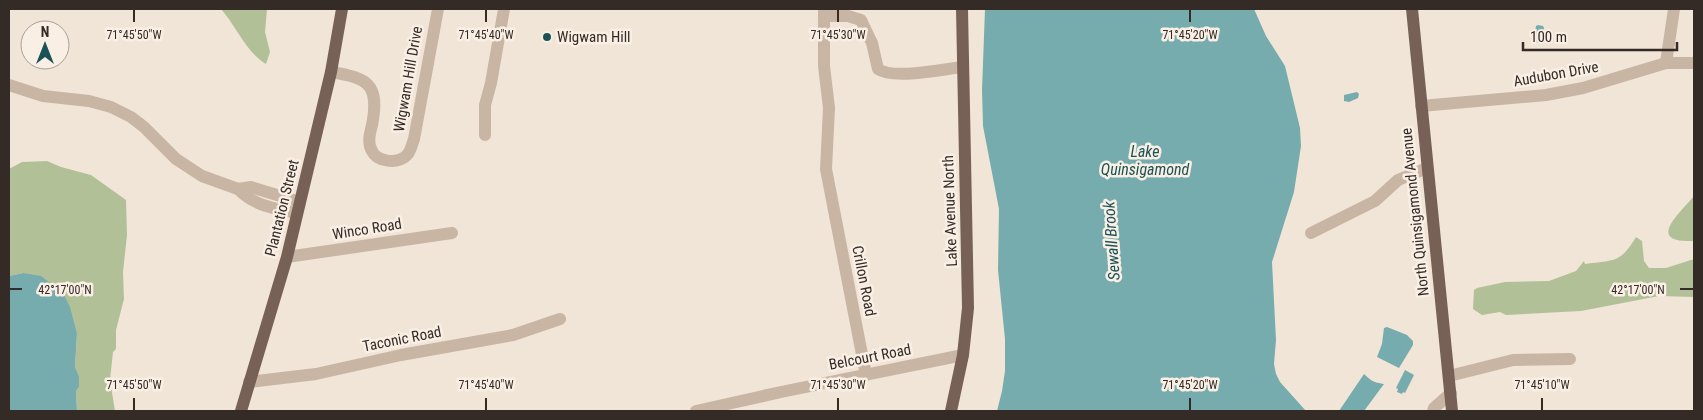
<svg xmlns="http://www.w3.org/2000/svg" width="1703" height="420" font-family="'Roboto Condensed',sans-serif">
<rect width="100%" height="100%" fill="#f1e5d7"/>
<g fill="#b2c098">
<path d="M221,9H267L265,32L270,52L266,64C246,52 236,26 221,9Z"/>
<polygon points="47,161 61,167 91,175 126,200 127,235 123,272 124,299 116,330 116,349 113,352 110,380 115,411 77,411 76,391 79,387 79,376 75,367 77,334 23,273 9,276 9,169 22,162"/>
<path d="M1694,196V241C1645,243 1679,214 1694,196Z"/>
<path d="M1636,237L1642,241L1644,261L1649,268H1666L1694,259V297L1659,296L1581,311L1506,315L1500,312L1482,315L1473,309L1474,290L1477,288L1505,282L1549,281L1576,271L1584,261L1585,264C1613,260 1620,264 1636,237Z"/>
</g>
<g fill="#76acae">
<polygon points="985,9 1254,9 1266,36 1285,66 1300,128 1301,146 1294,192 1272,262 1276,340 1274,364 1276,374 1280,382 1306,411 997,411 1002,391 1005,371 1005,339 998,270 999,209 983,126 982,90"/>
<polygon points="1538,25 1543,26 1544,28 1541,43 1533,42 1536,26"/>
<polygon points="1357,92 1359,94 1358,98 1349,102 1344,101 1344,95"/>
<polygon points="23,273 41,276 63,293 70,307 77,334 75,367 79,376 79,387 76,391 77,411 9,411 9,276"/>
<polygon points="1387,327 1407,335 1413,341 1413,345 1399,368 1377,357 1382,344 1384,328"/>
<polygon points="1405,370 1414,375 1405,393 1403,392 1402,394 1397,392 1398,389 1396,388"/>
<path d="M1364,374C1373,382 1373,382 1384,384L1364,411H1339Z"/>
</g>
<g fill="none" stroke-linecap="round" stroke-linejoin="round">
<g stroke="#c9b5a4" stroke-width="12">
<polyline points="824,9 824,66 829,108 826,169 866,375"/>
<path d="M824,16H848L861,20L872,43L878,69C893,80 943,69 963,67"/>
<polyline points="1666,63 1674,9"/>
<path d="M331,72C368,78 380,84 372,125C370,133 367,143 372,151C377,162 397,164 406,156C411,152 412,144 414,139L438,9"/>
<polyline points="9,85 43,96 89,101 111,107 131,117 144,127 176,159 202,176 238,189 251,187 300,202"/>
<polyline points="1421,106 1546,95 1583,88 1666,63 1694,63"/>
<polyline points="485,135 485,105 491,83 504,9"/>
<path d="M238,189C254,206 274,208 296,213"/>
<polyline points="1311,233 1375,201 1398,180 1427,168"/>
<polyline points="287,257 452,233"/>
<polyline points="1449,376 1513,360 1570,359"/>
<polyline points="249,382 316,374 401,355 513,335 560,319"/>
<polyline points="696,411 781,392 963,355"/>
<polyline points="1433,411 1434,408 1451,393"/>
</g>
<g stroke="#776156" stroke-width="12">
<polyline points="1412,9 1452,411"/>
<polyline points="241,411 287,257 331,72 342,9"/>
<polyline points="951,411 963,355 968,308 962,9"/>
</g>
</g>
<path fill="none" stroke="#342a26" stroke-width="2" d="M134,10V22M486,10V22M838,10V22M1190,10V22M10,289H22M1680,289H1693M134,398V410M486,398V410M838,398V410M1190,398V410M1542,398V410"/>
<circle fill="#1b5256" stroke="#f9efe4" stroke-width="2" cx="547" cy="37" r="5"/>
<g text-anchor="middle" stroke-width="5" stroke-linejoin="round" paint-order="stroke">
<g font-size="15" fill="#342a26" stroke="#f9efe4" text-anchor="start">
<text x="557" y="42">Wigwam Hill</text>
</g>
<g font-size="15" fill="#342a26" stroke="#f9efe4">
<text transform="translate(1556 74) rotate(-10)" y="5">Audubon Drive</text>
<text transform="translate(408 79) rotate(-80)" y="5">Wigwam Hill Drive</text>
<text transform="translate(282 208) rotate(-76)" y="5">Plantation Street</text>
<text transform="translate(950 211) rotate(-92)" y="5">Lake Avenue North</text>
<text transform="translate(1415 212) rotate(-96)" y="5">North Quinsigamond Avenue</text>
<text transform="translate(367 229) rotate(-9)" y="5">Winco Road</text>
<text transform="translate(864 281) rotate(79)" y="5">Crillon Road</text>
<text transform="translate(402 339) rotate(-11)" y="5">Taconic Road</text>
<text transform="translate(870 357) rotate(-11)" y="5">Belcourt Road</text>
</g>
<g font-size="16" font-style="italic" fill="#1b5256" stroke="#f9efe4">
<text x="1145" y="157">Lake<tspan x="1145" dy="18">Quinsigamond</tspan></text>
<text transform="translate(1111 241) rotate(-94)" y="6">Sewall Brook</text>
</g>
</g>
<g font-size="12" text-anchor="middle" fill="#342a26" stroke="#f9efe4" stroke-width="5" stroke-linejoin="round" paint-order="stroke">
<text x="134" y="39">71°45'50"W</text>
<text x="486" y="39">71°45'40"W</text>
<text x="838" y="39">71°45'30"W</text>
<text x="1190" y="39">71°45'20"W</text>
<text x="65" y="294">42°17'00"N</text>
<text x="1638" y="294">42°17'00"N</text>
<text x="134" y="389">71°45'50"W</text>
<text x="486" y="389">71°45'40"W</text>
<text x="838" y="389">71°45'30"W</text>
<text x="1190" y="389">71°45'20"W</text>
<text x="1542" y="389">71°45'10"W</text>
</g>
<rect width="1703" height="420" fill="none" stroke="#342a26" stroke-width="20"/>
<g transform="translate(45 45)"><circle r="24" fill="#f9efe4" stroke="#aaa098"/>
<path d="M0-4L9 19L0 12L-9 19Z" fill="#1b5256"/>
<text y="-8" font-size="14" font-weight="bold" text-anchor="middle" fill="#342a26">N</text>
</g>
<path d="M1523 42v8h154v-8" fill="none" stroke="#342a26" stroke-width="2.5"/>
<text x="1530" y="42" font-size="15" fill="#342a26" stroke="#f9efe4" stroke-width="4" paint-order="stroke">100 m</text>
</svg>
